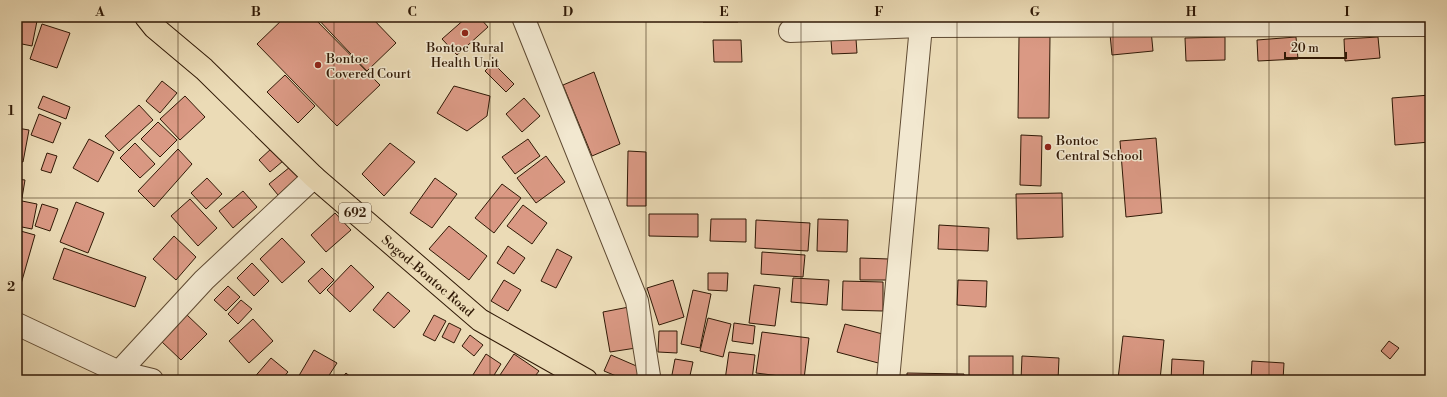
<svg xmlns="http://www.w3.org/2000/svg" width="1447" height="397" font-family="'Libre Bodoni',serif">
<rect width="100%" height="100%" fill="#ebdbb6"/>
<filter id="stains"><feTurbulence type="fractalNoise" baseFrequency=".005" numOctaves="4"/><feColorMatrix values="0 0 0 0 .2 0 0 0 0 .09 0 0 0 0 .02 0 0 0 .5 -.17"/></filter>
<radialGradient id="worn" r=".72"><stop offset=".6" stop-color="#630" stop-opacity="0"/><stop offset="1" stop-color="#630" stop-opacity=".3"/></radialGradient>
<g fill="#da9984" stroke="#301906">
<polygon points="17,17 37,21 32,46 17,43"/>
<polygon points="285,17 313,17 380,85 337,126 257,44"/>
<polygon points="316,17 371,17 396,43 367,71"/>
<polygon points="467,17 479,17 488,27 457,55 442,39"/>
<polygon points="703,17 739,17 738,22 703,22"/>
<polygon points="42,24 70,33 57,68 30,59"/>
<polygon points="1151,30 1153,51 1112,55 1110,34"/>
<polygon points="1019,37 1050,37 1049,118 1018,118"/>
<polygon points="1225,37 1225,60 1186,61 1185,38"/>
<polygon points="1296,37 1298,59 1258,61 1257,40"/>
<polygon points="1378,37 1380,58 1345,61 1344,39"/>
<polygon points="856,39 857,53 832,54 831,40"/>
<polygon points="713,40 741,40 742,62 714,62"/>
<polygon points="493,63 514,84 506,92 485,71"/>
<polygon points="594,72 620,144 592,156 563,85"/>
<polygon points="285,75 315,106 298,123 267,92"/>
<polygon points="162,81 177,93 160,113 146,101"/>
<polygon points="454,86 490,96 487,116 467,131 437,113"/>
<polygon points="1430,95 1430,142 1395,145 1392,98"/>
<polygon points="43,96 70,107 66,119 38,108"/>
<polygon points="185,96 205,117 180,140 160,119"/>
<polygon points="524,98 540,116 522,132 506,114"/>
<polygon points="139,105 153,120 119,151 105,136"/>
<polygon points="39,114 61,123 53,143 31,135"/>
<polygon points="158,122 177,140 160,157 141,139"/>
<polygon points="17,128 29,130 23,162 17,161"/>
<polygon points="1021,135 1042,136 1041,186 1020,185"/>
<polygon points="1156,138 1162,213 1126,217 1120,141"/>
<polygon points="89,139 114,152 98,182 73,168"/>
<polygon points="528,139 540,156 515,174 502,157"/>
<polygon points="135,143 155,164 140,178 120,158"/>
<polygon points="390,143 415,162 384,196 362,174"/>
<polygon points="272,148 283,161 270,172 259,160"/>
<polygon points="178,149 192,164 154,207 138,191"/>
<polygon points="628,151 646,152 646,206 627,206"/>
<polygon points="47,153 57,156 51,173 41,170"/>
<polygon points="546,156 565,182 536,203 517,178"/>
<polygon points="290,167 298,177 278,195 269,184"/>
<polygon points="207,178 222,194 206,209 191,193"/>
<polygon points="435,178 457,194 432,228 410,213"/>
<polygon points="17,179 25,180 22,198 17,198"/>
<polygon points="502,184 521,198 494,233 475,218"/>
<polygon points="243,191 257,207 233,228 219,211"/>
<polygon points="1062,193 1063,237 1017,239 1016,194"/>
<polygon points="190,199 217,228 198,246 171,216"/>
<polygon points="17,200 37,204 32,229 17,226"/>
<polygon points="76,202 104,213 88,253 60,242"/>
<polygon points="42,204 58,209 50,231 35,226"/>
<polygon points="523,205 547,223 532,244 507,226"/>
<polygon points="335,213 351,230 326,252 311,235"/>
<polygon points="649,214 698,214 698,237 649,236"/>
<polygon points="711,219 746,219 746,242 710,241"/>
<polygon points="818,219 848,220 847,252 817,251"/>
<polygon points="756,220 810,223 808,251 755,248"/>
<polygon points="939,225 989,228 988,251 938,249"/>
<polygon points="449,226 487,256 469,280 429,249"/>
<polygon points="17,230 35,235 17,298"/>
<polygon points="174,236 196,257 176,280 153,259"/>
<polygon points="282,238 305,262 282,283 260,259"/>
<polygon points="508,246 525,258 514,274 497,263"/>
<polygon points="64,248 146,277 135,307 53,279"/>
<polygon points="557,249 572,257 556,288 541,281"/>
<polygon points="762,252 805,255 803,277 761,274"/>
<polygon points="860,258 889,259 889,280 860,280"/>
<polygon points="252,263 269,281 254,296 237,278"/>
<polygon points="351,265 374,287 350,312 327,290"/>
<polygon points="322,268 334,280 320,294 308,281"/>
<polygon points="708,273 728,273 727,291 708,290"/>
<polygon points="793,278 829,280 827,305 791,302"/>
<polygon points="504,280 521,290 508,311 491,301"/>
<polygon points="673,280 684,317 659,325 647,288"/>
<polygon points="958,280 987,281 986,307 957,305"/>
<polygon points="843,281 883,282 883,311 842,310"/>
<polygon points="754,285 780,288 775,326 749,323"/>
<polygon points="228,286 240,297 226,311 214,300"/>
<polygon points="693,290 711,294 700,348 681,344"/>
<polygon points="388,292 410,311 394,328 373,310"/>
<polygon points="241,300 252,309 238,324 228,314"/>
<polygon points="629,307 636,348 610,352 603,312"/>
<polygon points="187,315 207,334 181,360 161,341"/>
<polygon points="434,315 446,321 435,341 423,335"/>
<polygon points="708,318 731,324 723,357 700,351"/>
<polygon points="253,319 273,341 249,363 229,341"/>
<polygon points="449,323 461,329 454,343 442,337"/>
<polygon points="734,323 755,326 753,344 732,341"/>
<polygon points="845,324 890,336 882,364 837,352"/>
<polygon points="659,331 677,331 677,353 658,352"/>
<polygon points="762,332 809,338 804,379 756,373"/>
<polygon points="470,335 483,345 474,356 462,346"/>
<polygon points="1123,336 1164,340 1160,380 1118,379"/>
<polygon points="1389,341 1399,348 1390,359 1381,351"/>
<polygon points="314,350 337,363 326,380 298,380 297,379"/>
<polygon points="729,352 755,355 752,380 725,380"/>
<polygon points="486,354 501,364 491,380 474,380 471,378"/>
<polygon points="514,354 539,371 532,380 501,380 498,378"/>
<polygon points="611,355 641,368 636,380 626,380 604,371"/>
<rect x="969" y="356" width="44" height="24"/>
<polygon points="1022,356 1059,358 1058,380 1021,380"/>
<polygon points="271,358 288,372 281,380 252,380"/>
<polygon points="675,359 693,362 689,380 671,380"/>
<polygon points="1172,359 1204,361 1203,380 1171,380"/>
<polygon points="1252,361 1284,363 1283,380 1251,380"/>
<polygon points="346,373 354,380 340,380"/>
<polygon points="907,373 964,374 964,380 907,380"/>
<polygon points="857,376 882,378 882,380 856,380"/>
</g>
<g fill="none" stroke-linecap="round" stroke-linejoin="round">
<defs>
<g id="minor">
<polyline points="523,17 637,301 649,376 647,380"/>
<polyline points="790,31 921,26 1430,25"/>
<polyline points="17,324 119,372 152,380"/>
<polyline points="119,372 204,280 314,177"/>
<polyline points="888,380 921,26"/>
</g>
<g id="major">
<path id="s1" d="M146,17L154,27L204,69L314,177L480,320L586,380"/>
</g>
</defs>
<use href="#minor" stroke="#5f4a32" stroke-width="24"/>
<use href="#major" stroke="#301906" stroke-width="24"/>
<use href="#minor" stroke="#f2e8d0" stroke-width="22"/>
<use href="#major" stroke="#ebdbb6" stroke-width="22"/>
</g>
<path fill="none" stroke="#301906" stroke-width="1" stroke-opacity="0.55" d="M178,17V380M334,17V380M490,17V380M646,17V380M801,17V380M957,17V380M1113,17V380M1269,17V380M17,198H1430"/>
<g fill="#8f2418" stroke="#f2e8d0" stroke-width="1.5">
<circle cx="465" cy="33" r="4"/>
<circle cx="318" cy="65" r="4"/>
<circle cx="1048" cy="147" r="4"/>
</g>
<g text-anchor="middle" stroke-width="3" stroke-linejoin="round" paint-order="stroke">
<rect fill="#f2e8d0" stroke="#6a5743" stroke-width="1" x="339" y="203" width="32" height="20" rx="3"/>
<g font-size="12" font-weight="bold" fill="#301906">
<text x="355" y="217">692</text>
</g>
<g font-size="13" fill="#301906" stroke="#f2e8d0" text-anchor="start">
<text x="465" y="52" text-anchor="middle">Bontoc Rural<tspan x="465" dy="15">Health Unit</tspan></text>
<text x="326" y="63">Bontoc<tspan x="326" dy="15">Covered Court</tspan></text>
<text x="1056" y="145">Bontoc<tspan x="1056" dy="15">Central School</tspan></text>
</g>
<g font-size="13" fill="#301906" stroke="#f2e8d0">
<text dy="5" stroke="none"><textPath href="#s1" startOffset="383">Sogod-Bontoc Road</textPath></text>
</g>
</g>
<rect width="1447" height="397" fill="none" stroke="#ebdbb6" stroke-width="44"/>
<path d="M1285 52v6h61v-6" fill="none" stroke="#301906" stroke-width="2"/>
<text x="1291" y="52" font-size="12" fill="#301906" stroke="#f2e8d0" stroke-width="3" paint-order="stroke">20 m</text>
<rect x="22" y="22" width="1403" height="353" fill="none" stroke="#301906" stroke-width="1.5"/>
<g font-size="13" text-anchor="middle" font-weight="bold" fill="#301906">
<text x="100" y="16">A</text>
<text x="256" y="16">B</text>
<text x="412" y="16">C</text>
<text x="568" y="16">D</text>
<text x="724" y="16">E</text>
<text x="879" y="16">F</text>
<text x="1035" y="16">G</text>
<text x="1191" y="16">H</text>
<text x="1347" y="16">I</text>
<text x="11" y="115">1</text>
<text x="11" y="291">2</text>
</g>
<rect width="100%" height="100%" filter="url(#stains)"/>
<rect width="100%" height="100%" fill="url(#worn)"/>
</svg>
